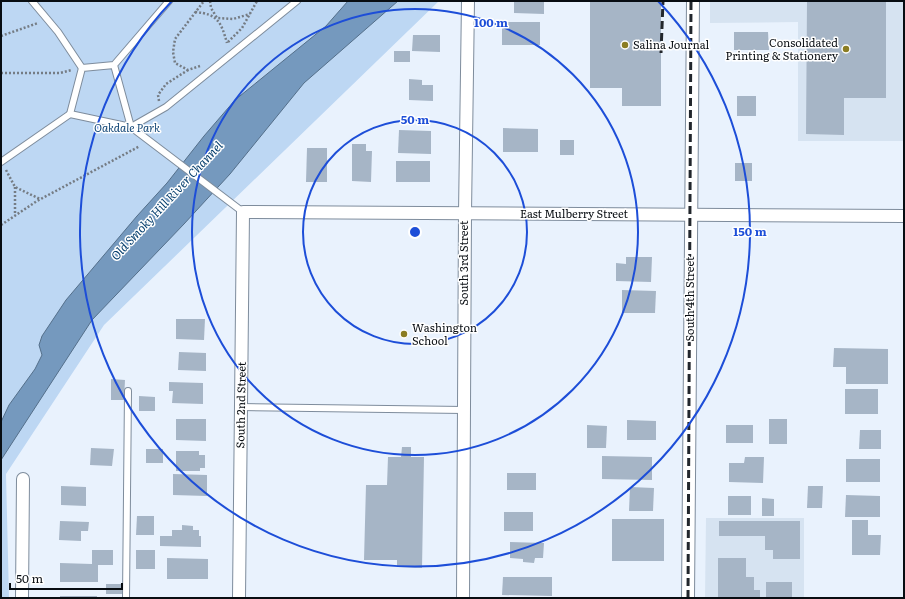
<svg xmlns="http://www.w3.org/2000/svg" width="905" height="599" font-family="Literata,serif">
<rect width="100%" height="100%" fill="#e9f2fd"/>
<g fill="#d6e3f1">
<polygon points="710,1 904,1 903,141 798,141 798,22 710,23"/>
<polygon points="706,518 804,518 804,598 705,598"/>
</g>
<polygon fill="#bdd7f3" points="1,1 439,1 104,325 6,474 9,598 1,598"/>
<polygon fill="#7599be" stroke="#546f8a" points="348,1 398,1 304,83 230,174 184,224 92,320 1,460 1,422 9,405 35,369 42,355 39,345 42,336 66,300 137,216 167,183 204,136 235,100 326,26"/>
<g fill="#a6b5c6">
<polygon points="514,1 544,1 544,14 514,13"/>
<polygon points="590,1 661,1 661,106 622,106 622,88 590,88"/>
<polygon points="807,1 886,1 886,98 844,98 844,135 806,134"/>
<rect x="502" y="22" width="38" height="23"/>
<polygon points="734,32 768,32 769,50 734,50"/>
<polygon points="413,35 440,35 440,52 412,51"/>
<rect x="394" y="51" width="16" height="11"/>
<polygon points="409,79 422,80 422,85 433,85 433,101 409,100"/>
<rect x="737" y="96" width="19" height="20"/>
<polygon points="503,128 538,129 538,152 503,152"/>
<polygon points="399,130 431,131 431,154 398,153"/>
<rect x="560" y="140" width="14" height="15"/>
<polygon points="352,144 366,144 366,151 372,151 371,182 352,181"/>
<polygon points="307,148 327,148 327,182 306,182"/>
<rect x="396" y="161" width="34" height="21"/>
<rect x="735" y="163" width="17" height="18"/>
<polygon points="626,257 652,257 651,282 616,281 616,263 626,264"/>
<polygon points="622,290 656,291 655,313 622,313"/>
<polygon points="176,319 205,319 204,340 176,339"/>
<polygon points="834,348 888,349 888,384 846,384 846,367 833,367"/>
<polygon points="179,352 206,353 206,371 178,370"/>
<polygon points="111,379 125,380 124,400 111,400"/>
<polygon points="169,382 203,383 203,404 172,403 173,391 169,391"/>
<rect x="845" y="389" width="33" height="25"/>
<polygon points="139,396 155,397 155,411 139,411"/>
<polygon points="176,419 206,419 206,441 176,440"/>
<rect x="769" y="419" width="18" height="25"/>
<polygon points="627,420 656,421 656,440 627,440"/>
<polygon points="587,425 607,426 606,448 587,448"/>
<rect x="726" y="425" width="27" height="18"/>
<polygon points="860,430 881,430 881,449 859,449"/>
<polygon points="402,447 411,447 411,457 424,457 422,568 397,567 397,560 364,560 366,485 387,485 388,457 401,457"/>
<polygon points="91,448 114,449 112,466 90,465"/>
<rect x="146" y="449" width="17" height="14"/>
<polygon points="176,451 199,451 199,455 205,455 205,468 200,468 200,471 176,471"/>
<polygon points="602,456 652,457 652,480 602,479"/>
<polygon points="745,457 764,457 763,483 729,482 729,463 744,463"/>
<rect x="846" y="459" width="34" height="23"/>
<rect x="507" y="473" width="29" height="17"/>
<polygon points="173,474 207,475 207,496 173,495"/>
<polygon points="61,486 86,487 86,506 61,505"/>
<polygon points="808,486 823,486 822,508 807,508"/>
<polygon points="630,487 654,488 653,511 629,511"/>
<polygon points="846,495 880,496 880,517 845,517"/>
<rect x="728" y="496" width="23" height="19"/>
<polygon points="762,498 774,499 774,516 762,516"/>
<rect x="504" y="512" width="29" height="19"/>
<polygon points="137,516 154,516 154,535 136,535"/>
<rect x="612" y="519" width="52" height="42"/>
<polygon points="852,520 868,520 868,535 881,535 880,555 852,555"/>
<polygon points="60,521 89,522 88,531 81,531 81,541 59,540"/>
<polygon points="719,521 800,521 800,559 773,559 773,550 765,550 765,536 719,536"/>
<polygon points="182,525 193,526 193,530 199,530 199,536 201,536 201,547 160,546 160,536 172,536 172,530 182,530"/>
<polygon points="510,542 544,543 543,558 535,558 534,563 523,562 523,559 510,558"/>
<polygon points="92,550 113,550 113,565 98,565 98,582 60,582 60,563 92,564"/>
<rect x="136" y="550" width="19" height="19"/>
<polygon points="167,558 208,559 208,579 167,579"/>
<polygon points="718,558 746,558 746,577 754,577 754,590 760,590 760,597 718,598"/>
<polygon points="503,577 552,577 552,596 502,595"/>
<rect x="766" y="582" width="26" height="16"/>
<rect x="106" y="584" width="18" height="10"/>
<rect x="60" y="596" width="37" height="2"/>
</g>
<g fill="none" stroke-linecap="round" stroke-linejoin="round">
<defs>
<g id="service">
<polyline points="32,1 58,32 82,68"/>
<polyline points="114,65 131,127 70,114 82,68 114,65 169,1"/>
<polyline points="1,162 70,114"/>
<polyline points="243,212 131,127 166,107 297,1"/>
<polyline points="241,407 464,410"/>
<polyline points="126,598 128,391"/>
</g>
<g id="minor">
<polyline points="22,598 23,479"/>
<polyline points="239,598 243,212 904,216"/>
<polyline points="463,598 465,213 468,1"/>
<polyline points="688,598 693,1"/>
</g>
</defs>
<use href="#service" stroke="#7e8c9c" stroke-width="8"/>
<use href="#minor" stroke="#7e8c9c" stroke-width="14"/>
<g stroke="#757c84" stroke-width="2.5" stroke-dasharray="2 2" stroke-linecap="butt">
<polyline points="210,1 211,8 217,18 233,19 250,14"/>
<path d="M195,12C218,14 221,22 227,43"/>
<polyline points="1,36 38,23"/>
<polyline points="228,42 242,28 257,1"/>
<polyline points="200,66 188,70 175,63 173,52 175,39 204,1"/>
<polyline points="1,73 60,73 72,70"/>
<polyline points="159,101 158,95 166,84 188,70"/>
<polyline points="6,170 15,187 40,199"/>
<polyline points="15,187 15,214"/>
<polyline points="1,225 37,201 140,146"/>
</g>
<use href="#service" stroke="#fff" stroke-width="6"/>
<use href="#minor" stroke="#fff" stroke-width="12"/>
<g stroke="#22272d" stroke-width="3" stroke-dasharray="8 4" stroke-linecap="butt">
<polyline points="661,53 663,1"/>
<polyline points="688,598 691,1"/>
</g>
</g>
<g fill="none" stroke="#1d4ed8" stroke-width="2">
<circle cx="415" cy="232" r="112"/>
<circle cx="415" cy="232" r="223"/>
<path d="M658 1A335 335 0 1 1 172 1"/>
</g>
<g fill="#8b7d23" stroke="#fff" stroke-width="1.5">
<circle cx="625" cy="45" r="4"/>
<circle cx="846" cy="49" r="4"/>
<circle cx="404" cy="334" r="4"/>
</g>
<g text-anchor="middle" stroke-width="3" stroke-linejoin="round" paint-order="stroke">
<g font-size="11" fill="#080d12" stroke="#fff" text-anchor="start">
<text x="838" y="47" text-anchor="end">Consolidated<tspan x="838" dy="13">Printing &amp; Stationery</tspan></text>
<text x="633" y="49">Salina Journal</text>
<text x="412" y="332">Washington<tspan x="412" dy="13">School</tspan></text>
</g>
<g font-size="11" font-style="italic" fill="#114676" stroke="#fff">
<text x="127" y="132">Oakdale Park</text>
</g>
<g font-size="11" fill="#080d12" stroke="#fff">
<text x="574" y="218">East Mulberry Street</text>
<text transform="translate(464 263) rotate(-90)" y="4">South 3rd Street</text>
<text transform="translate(690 299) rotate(-90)" y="4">South 4th Street</text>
<text transform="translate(241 405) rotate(-89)" y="4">South 2nd Street</text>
</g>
<g font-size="12" font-style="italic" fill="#063f6e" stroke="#fff">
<text transform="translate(167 201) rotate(-47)" y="4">Old Smoky Hill River Channel</text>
</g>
</g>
<circle cx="415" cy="232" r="6" fill="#1d4ed8" stroke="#fff" stroke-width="2"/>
<g font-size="12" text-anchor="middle" font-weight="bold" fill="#1d4ed8" stroke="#fff" stroke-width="3" stroke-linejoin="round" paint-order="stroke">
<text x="491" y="27">100 m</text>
<text x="415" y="124">50 m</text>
<text x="750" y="236">150 m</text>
</g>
<rect width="905" height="599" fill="none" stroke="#080d12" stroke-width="4"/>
<path d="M10 583v6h112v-6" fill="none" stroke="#080d12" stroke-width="2"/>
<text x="16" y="583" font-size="12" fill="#080d12" stroke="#ffffff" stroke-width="3" paint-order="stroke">50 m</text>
</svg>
